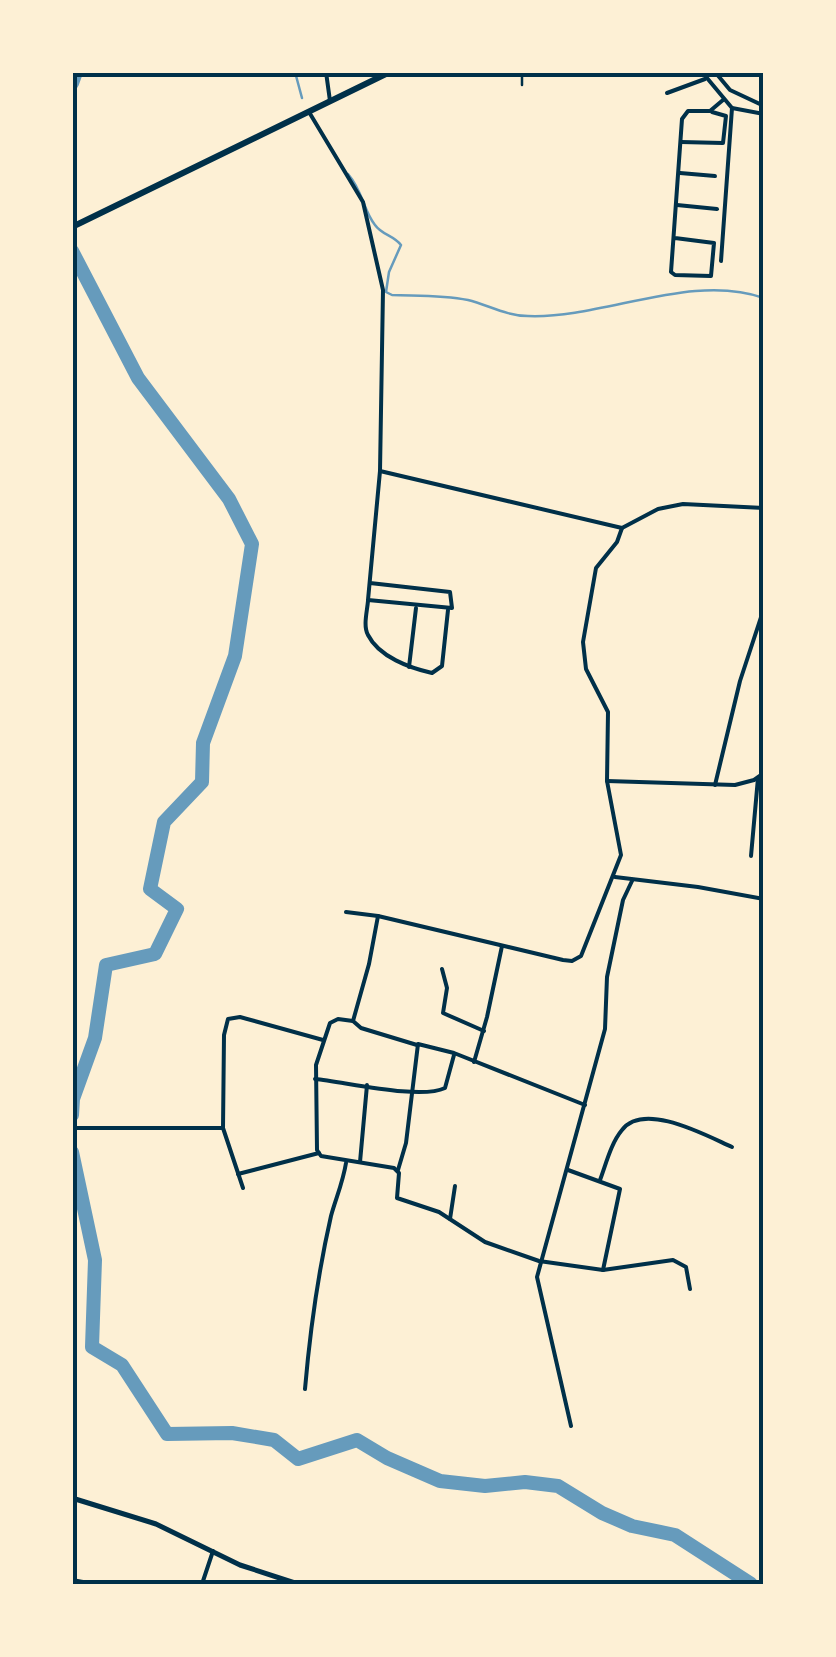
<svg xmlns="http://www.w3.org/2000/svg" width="836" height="1657" font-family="'Titillium Web',sans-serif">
<rect width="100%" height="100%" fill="#fdf0d5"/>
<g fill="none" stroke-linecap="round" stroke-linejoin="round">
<g stroke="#669bbc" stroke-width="2.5">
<polyline points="295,72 302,98"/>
<path d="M348,174C363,191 363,210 375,225C382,235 393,235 401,245L389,272L386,292L392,295C419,296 442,295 468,300C488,305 507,316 528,316C603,319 691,272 764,298"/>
</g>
<g stroke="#669bbc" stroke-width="14">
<polyline points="72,83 76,72"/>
<polyline points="72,251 138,378 229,499 252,544 235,656 203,743 202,782 164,822 150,889 177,909 155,954 106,965 95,1038 73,1099 72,1115"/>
<polyline points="72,1152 95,1260 92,1347 122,1365 167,1434 232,1433 274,1440 298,1459 357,1440 387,1458 440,1481 485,1486 525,1482 558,1486 602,1513 632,1526 675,1535 751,1584"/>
</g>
<polyline stroke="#003049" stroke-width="2.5" points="522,85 522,72"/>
<g stroke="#003049" stroke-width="4">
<polyline points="326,72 330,101"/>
<polyline points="702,72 732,108 764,114"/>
<polyline points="715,72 730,90 764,106"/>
<polyline points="760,72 764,74"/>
<polyline points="667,93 705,79"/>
<polyline points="309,112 363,202 383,290 380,471 368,600 452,608 450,592 370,583"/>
<polyline points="681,142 723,143 726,116 712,112"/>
<polyline points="680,173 715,176"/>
<polyline points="677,205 717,209"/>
<polyline points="675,238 714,243 711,276 675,275 671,272 682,119 688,111 710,111 723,100"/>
<polyline points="721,261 732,108"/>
<polyline points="380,471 622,528 658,509 683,504 764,508"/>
<path d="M368,601C367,612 363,626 368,635C379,657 410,668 432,673L442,666L448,610"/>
<polyline points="409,667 416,608"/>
<polyline points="607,781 735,785 754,780 764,773"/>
<polyline points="715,785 740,681 764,608"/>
<polyline points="751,856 758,778"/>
<polyline points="615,877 698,887 764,899"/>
<polyline points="346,912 378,916 563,960 572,961 581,956 621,855 607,781 608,712 586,669 583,642 596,568 617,542 622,528"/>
<polyline points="378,916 369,964 353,1021 361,1028 417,1045"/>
<polyline points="442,969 447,988 443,1013 484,1031"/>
<polyline points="353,1021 338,1019 330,1023 316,1065 317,1150 321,1156 394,1168 399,1173 397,1198 439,1212 485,1242 539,1261 603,1270 673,1260 686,1267 690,1289"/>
<polyline points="474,1062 487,1017 502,946"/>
<path d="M315,1079C346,1082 420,1100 445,1088L454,1055"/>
<polyline points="72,1128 223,1128"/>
<polyline points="360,1162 367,1085"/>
<polyline points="398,1170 406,1143 418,1044 454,1053 585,1105"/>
<polyline points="568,1170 620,1189 603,1270"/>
<polyline points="238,1174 319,1153"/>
<path d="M600,1180C606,1164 611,1143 622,1130C644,1101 707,1136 732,1147"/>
<polyline points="243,1188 223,1128 224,1035 228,1019 240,1017 323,1040"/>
<polyline points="450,1219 455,1186"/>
<path d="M305,1389C310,1331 318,1273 331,1216C336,1198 343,1182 346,1163"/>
<polyline points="571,1426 537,1277 605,1029 607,977 623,900 632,881"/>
<polyline points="72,1580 94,1584"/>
<polyline points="202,1584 213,1551"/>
</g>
<polyline stroke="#003049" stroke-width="5" points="72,1498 156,1524 240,1565 298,1584"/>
<polyline stroke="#003049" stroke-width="6" points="72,227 390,72"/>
</g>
<rect width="836" height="1657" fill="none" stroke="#fdf0d5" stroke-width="150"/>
<rect x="75" y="75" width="686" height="1507" fill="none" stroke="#003049" stroke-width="4"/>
</svg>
